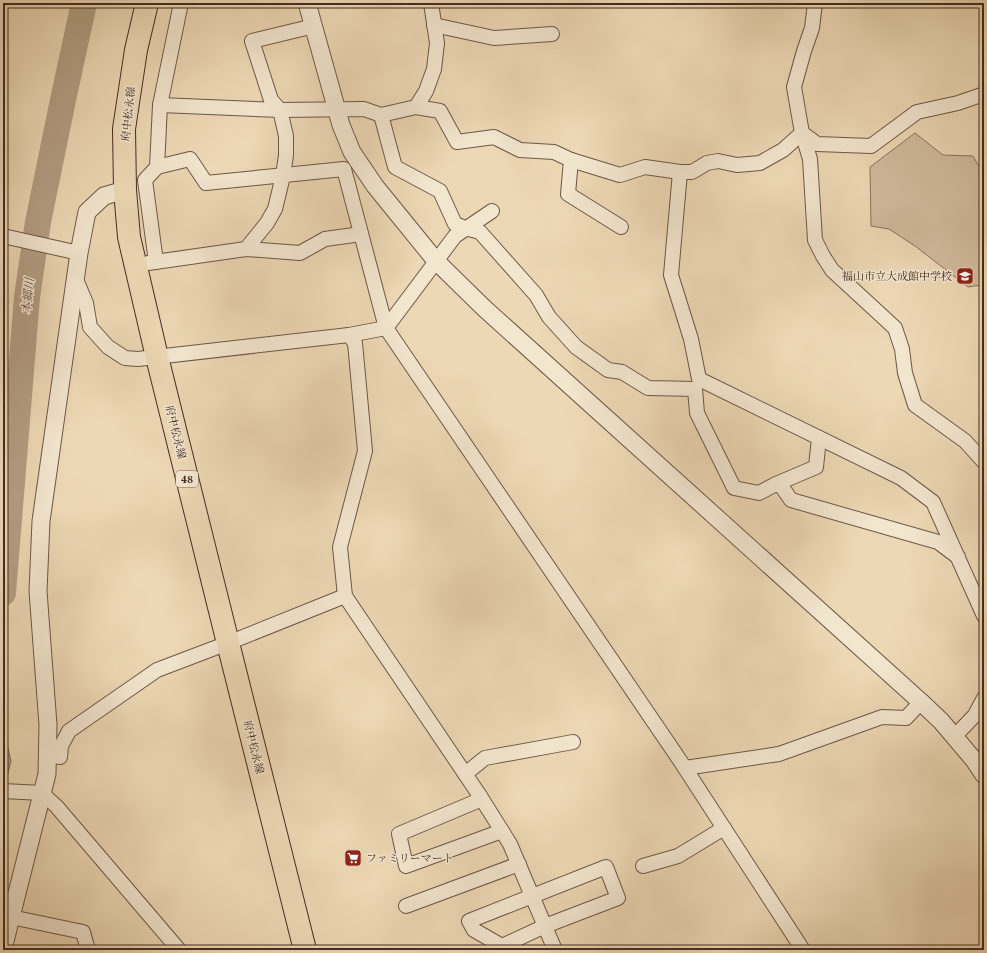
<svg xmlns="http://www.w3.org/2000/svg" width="987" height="953" font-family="'Libre Caslon Text','Noto Serif JP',serif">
<rect width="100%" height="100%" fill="#edd8b5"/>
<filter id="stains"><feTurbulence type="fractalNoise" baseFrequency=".005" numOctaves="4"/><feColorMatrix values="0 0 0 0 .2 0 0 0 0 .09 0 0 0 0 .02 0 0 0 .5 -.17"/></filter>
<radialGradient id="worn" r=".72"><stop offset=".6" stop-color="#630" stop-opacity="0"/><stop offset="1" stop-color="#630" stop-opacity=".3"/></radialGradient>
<polygon fill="#d0bb9c" stroke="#897460" points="915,133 943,155 973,156 984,175 984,275 982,285 968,287 915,246 889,229 871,226 870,167"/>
<polygon fill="#b39e83" stroke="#86705d" points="3,730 4,731 11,761 3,793"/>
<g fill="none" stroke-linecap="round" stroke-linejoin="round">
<polyline stroke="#b39e83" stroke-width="26" points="3,593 27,297 38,222 63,100 84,3"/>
<defs>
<g id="minor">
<polyline points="815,3 812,28 804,51 794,87 802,133 810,159 815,240 823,256 832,270 895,328 902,349 905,373 915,405 965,441 984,462"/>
<polyline points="434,25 494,38 552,34"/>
<polyline points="160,105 280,110 364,109 381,115 416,107 440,111 457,142 494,137 520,150 554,152 571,160 620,175 645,167 680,172 692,172 707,163 718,161 737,165 760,163 783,150 802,133"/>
<polyline points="416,107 426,91 434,69 437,43 431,3"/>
<polyline points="381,115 395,167 440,191 455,224 465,228 480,232 536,295 549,317 576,347 608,370 622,372 648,388 695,389 697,413 734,488 759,493 776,484 782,487 791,500 938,542 958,557"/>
<polyline points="802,133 817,144 871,146 917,112 958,103 984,94"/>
<polyline points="571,160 568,194 621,227"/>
<path d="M157,167L190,159L206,183C252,178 298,174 344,169L386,328L681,762L803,950"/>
<polyline points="680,172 671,275 691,339 699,379 901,478 933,502 984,616"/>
<polyline points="3,236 79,253"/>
<polyline points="246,249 267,223 275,209 283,176 286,155 286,136 280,110 271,100 252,41 314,26"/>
<polyline points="156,262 145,180 157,167 160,105 181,3"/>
<polyline points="148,263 246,249 300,253 325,239 361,234"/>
<polyline points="75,277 86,303 90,327 108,347 125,358 138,359 349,335 386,328 455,236 492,211"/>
<polyline points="349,335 355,343 365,451 340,547 345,596 480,796 510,844 555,950"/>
<polyline points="776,484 816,467 819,438"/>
<polyline points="954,737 975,715 984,698"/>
<polyline points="47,755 60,757 61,746 69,731 157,670 228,643 345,596"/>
<polyline points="685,768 779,754 882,717 906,718 921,702"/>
<polyline points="465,774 485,758 573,742"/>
<polyline points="3,791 42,793 57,807 179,950"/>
<polyline points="480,796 475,802 399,834 406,866 502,831"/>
<polyline points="643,866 678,856 724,828"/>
<polygon points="606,867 618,898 545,926 502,946 474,930 469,921"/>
<polyline points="406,906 519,864"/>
<polyline points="11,917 83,932 88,950"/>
</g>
<g id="tertiary">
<polyline points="307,3 341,125 352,152 375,186 436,261 484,308 921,702 941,721 974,760 984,775"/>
<polyline points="3,949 47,774 48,725 38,591 41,521 79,253 87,212 104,196 125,190"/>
</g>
<polyline id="primary" points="147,3 136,50 124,129 125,190 129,237 157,357 228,643 305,950"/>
</defs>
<use href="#minor" stroke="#6d5748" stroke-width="16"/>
<use href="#tertiary" stroke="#6d5748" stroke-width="19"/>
<use href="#primary" stroke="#422c23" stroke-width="24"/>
<use href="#minor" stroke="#f3e6cf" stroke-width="14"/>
<use href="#tertiary" stroke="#f3e6cf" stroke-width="17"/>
<use href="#primary" stroke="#edd8b5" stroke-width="22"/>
</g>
<defs>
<symbol id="school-square" viewBox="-11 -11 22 22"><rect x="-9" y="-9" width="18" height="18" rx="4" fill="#8f2418" stroke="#f3e6cf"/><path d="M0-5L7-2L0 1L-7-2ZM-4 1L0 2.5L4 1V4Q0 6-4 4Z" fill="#fff"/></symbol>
<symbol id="supermarket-square" viewBox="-11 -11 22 22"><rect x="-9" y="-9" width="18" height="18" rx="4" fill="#8f2418" stroke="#f3e6cf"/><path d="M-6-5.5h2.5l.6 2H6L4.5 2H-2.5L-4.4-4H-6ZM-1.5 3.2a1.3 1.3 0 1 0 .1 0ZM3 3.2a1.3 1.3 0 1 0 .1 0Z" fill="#fff"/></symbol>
</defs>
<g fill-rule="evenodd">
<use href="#school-square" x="955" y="266" width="20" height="20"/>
<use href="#supermarket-square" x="343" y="848" width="20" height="20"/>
</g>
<g text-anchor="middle" stroke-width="3" stroke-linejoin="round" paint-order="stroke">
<rect fill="#f3e6cf" stroke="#776457" stroke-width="1" x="176" y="471" width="22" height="16" rx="3"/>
<g font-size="10" font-weight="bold" fill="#422c23">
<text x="187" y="483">48</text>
</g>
<g font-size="11" fill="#422c23" stroke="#f3e6cf">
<text transform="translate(128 114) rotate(-84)" y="4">府中松永線</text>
<text transform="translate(176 432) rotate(76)" y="4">府中松永線</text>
<text transform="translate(254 747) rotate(76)" y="4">府中松永線</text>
</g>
<g font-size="11" fill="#422c23" stroke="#f3e6cf" text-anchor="end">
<text x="952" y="280">福山市立大成館中学校</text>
<text x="366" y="862" text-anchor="start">ファミリーマート</text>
</g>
<g font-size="12" font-style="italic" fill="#5e483b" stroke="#f3e6cf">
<text transform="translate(28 296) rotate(-84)" y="4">本郷川</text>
</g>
</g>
<rect width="987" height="953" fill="none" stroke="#edd8b5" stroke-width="16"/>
<rect x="4" y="4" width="979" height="945" fill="none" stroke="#422c23" stroke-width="2"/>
<rect x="8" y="8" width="971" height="937" fill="none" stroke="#422c23"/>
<rect width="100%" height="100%" filter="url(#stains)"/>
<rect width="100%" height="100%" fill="url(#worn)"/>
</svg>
